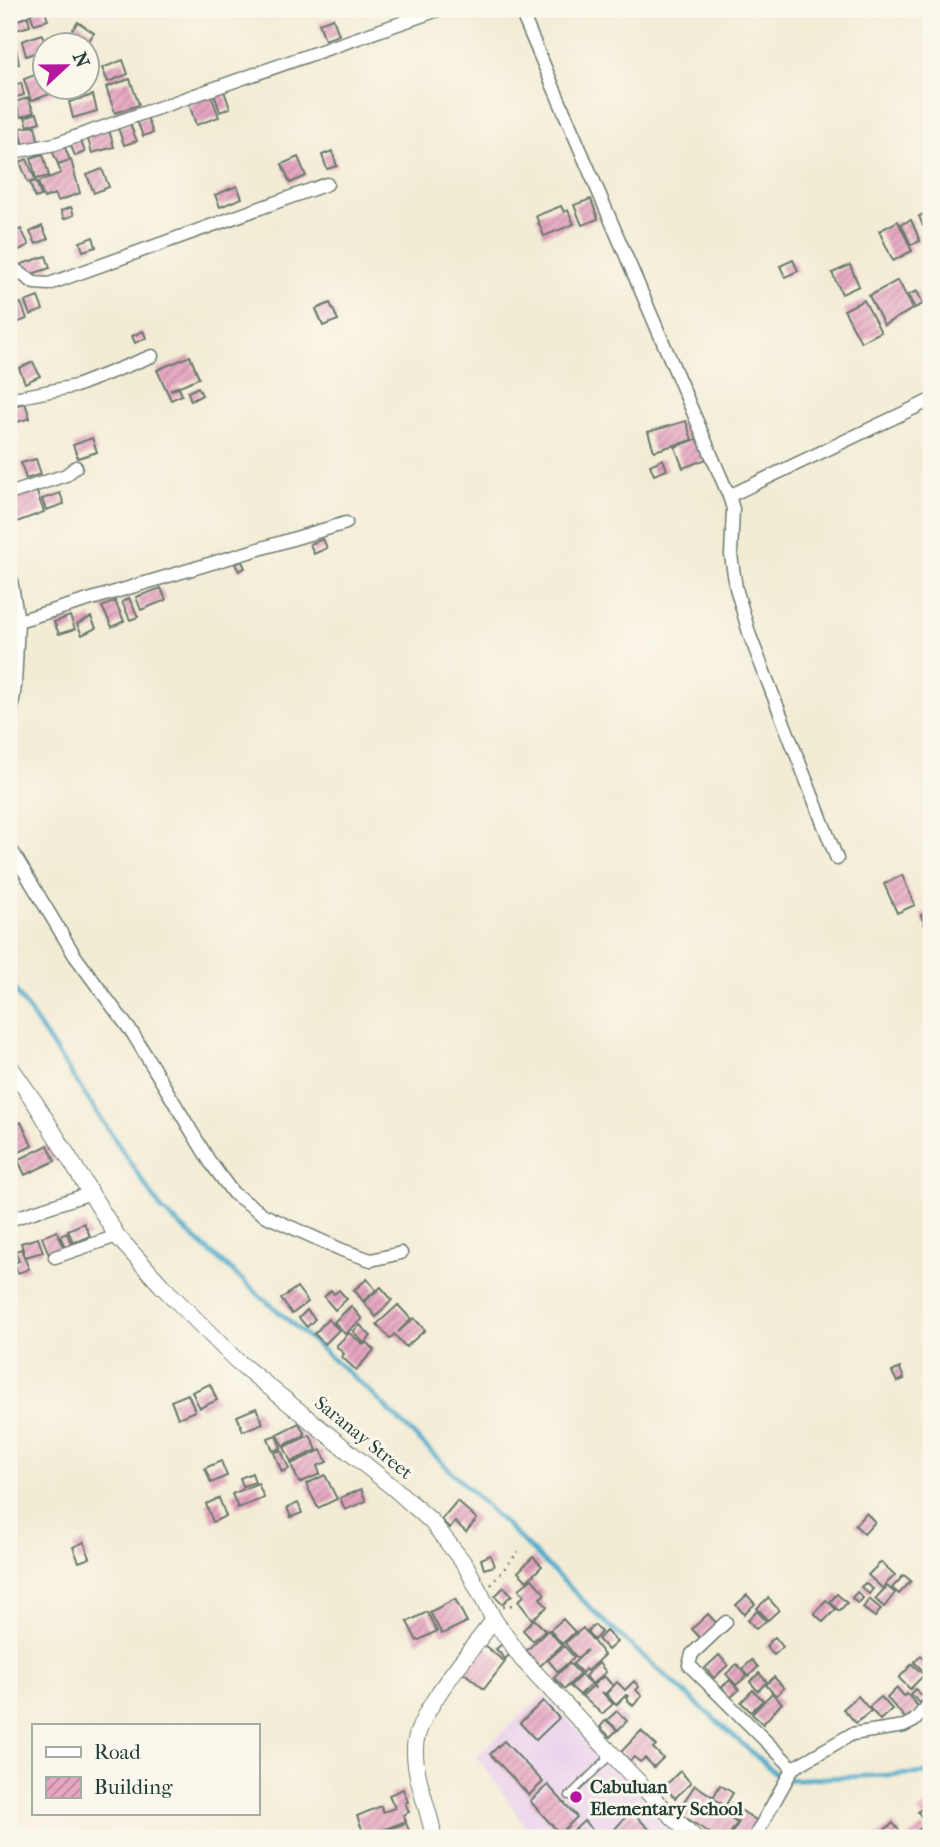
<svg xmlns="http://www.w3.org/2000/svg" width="940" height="1847" font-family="'IM FELL French Canon',serif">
<defs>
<pattern id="building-hatch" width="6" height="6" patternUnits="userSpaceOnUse" patternTransform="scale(1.75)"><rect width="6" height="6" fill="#e6a5c1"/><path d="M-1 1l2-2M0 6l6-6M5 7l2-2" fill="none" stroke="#ba889e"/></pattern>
</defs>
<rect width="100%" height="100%" fill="#fbf7ec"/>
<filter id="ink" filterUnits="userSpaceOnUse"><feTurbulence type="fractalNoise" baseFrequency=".0143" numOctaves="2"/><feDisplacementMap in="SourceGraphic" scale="14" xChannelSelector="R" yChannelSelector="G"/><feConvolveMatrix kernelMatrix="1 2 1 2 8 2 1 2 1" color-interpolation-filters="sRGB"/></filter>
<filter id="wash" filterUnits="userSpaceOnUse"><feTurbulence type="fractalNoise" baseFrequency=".00686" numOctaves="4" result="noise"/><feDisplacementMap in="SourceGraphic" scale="28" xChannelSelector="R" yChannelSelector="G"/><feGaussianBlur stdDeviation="1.57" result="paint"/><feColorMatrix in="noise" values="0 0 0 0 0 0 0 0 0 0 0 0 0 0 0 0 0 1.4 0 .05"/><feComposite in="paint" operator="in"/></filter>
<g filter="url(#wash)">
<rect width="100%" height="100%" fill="#f3ecd5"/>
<polygon fill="#ead1ec" points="543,1695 689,1838 534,1838 477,1756"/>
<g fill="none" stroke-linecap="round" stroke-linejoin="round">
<polyline stroke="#4caaca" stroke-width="4.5" points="9,981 162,1210 367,1389 606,1623 783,1780 931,1773"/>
</g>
<g id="blocks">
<g fill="url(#building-hatch)">
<polygon points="44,9 48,20 34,24 30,13"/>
<polygon points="28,17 30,26 16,30 13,21"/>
<polygon points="333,18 339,35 325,40 319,23"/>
<polygon points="78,22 94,33 85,46 67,46 63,43"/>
<polygon points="42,34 46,49 26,56 22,41"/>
<polygon points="16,48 19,64 9,66 9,49"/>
<polygon points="123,60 128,74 108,82 102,68"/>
<polygon points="46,71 46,88 51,88 53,93 31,101 24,79"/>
<polygon points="130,79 139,105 115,113 106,87"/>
<polygon points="21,83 24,95 9,99 9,86"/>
<polygon points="77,88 87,88 89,92 79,95"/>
<polygon points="224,91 230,108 220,112 214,94"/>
<polygon points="93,95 97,111 73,118 69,102"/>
<polygon points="211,95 219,117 196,125 189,103"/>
<polygon points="28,98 34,112 21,117 15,102"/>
<polygon points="37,113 40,122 28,126 25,117"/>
<polygon points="147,117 153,133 143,136 137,121"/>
<polygon points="130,124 137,141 124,145 118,128"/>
<polygon points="35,126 39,144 24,147 20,128"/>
<polygon points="19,128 22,146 12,147 9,130"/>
<polygon points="109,130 114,147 92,153 87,136"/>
<polygon points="80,139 85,152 75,156 70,143"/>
<polygon points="63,143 70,160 58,164 51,148"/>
<polygon points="332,151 337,166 327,169 322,155"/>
<polygon points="9,152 14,171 10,172 13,184 9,185"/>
<polygon points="43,154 49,176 36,179 31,158"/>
<polygon points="298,157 306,176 290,183 282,164"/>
<polygon points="27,159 35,179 28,182 20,162"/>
<polygon points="71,160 80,193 58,201 55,194 44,198 38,182 61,173 58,165"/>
<polygon points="102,169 109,187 94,193 87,175"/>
<polygon points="36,181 41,196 35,198 30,183"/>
<polygon points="237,186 242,198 220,207 215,195"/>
<polygon points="591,199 598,219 582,225 574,205"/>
<polygon points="561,206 564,212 568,210 574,224 544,236 536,216"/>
<polygon points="71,207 74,215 64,219 61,211"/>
<polygon points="931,211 931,223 923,226 919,216"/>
<polygon points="911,220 920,241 911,245 901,224"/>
<polygon points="898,221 912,251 893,261 879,231"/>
<polygon points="42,226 48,239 36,244 30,232"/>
<polygon points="21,229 29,245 9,255 9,235"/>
<polygon points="93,237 96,247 83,251 80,242"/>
<polygon points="46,256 50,268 26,276 22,264"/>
<polygon points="793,260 798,271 785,277 780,266"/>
<polygon points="850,265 859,286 842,294 832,273"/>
<polygon points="898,280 913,309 884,325 869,296"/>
<polygon points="917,291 923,304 915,308 908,295"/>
<polygon points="38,297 43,310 30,315 25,302"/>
<polygon points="864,300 881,332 861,342 844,310"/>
<polygon points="21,303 27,319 14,324 9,307"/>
<polygon points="330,303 338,320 323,326 316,309"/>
<polygon points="143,331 146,338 135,343 132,336"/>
<polygon points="9,343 14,357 9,359"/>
<polygon points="190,356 199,378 170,390 179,388 182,395 171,400 157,370"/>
<polygon points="33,362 40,376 25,383 19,368"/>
<polygon points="198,387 202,395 191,401 188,392"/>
<polygon points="25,403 30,418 14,423 10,407"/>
<polygon points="686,421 692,440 654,451 648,432"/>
<polygon points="702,437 709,458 683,468 675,447"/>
<polygon points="92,438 97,452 78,458 73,445"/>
<polygon points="36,459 41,474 26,479 21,463"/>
<polygon points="663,459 667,470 654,475 650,465"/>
<polygon points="36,490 44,512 14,523 9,508 9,500"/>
<polygon points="60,493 64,504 46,510 42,499"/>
<polygon points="323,539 327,548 314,554 310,544"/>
<polygon points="242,561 245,568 239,571 235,564"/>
<polygon points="161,588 166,600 141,610 136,597"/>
<polygon points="129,598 138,617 130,620 122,602"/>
<polygon points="115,601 124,621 112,627 102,607"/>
<polygon points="70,616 75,629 59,634 54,622"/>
<polygon points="91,617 96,628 82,635 77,624"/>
<polygon points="902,875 915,905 897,913 884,884"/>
<polygon points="931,911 931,923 925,926 921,915"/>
<polygon points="21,1122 32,1146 11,1156 9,1150 9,1128"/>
<polygon points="48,1145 55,1161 25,1175 18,1160"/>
<polygon points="84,1223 90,1236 73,1243 68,1230"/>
<polygon points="57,1231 64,1249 49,1255 42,1237"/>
<polygon points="67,1233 72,1247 66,1250 60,1236"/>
<polygon points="38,1238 43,1252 25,1257 21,1243"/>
<polygon points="21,1249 29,1269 18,1273 14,1263 19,1261 15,1251"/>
<polygon points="367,1279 376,1290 363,1301 354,1290"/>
<polygon points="297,1287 308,1302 292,1314 281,1299"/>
<polygon points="381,1287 392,1300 376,1317 364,1302"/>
<polygon points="331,1290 334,1294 339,1290 347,1299 335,1310 324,1297"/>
<polygon points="398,1305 411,1319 398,1332 414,1318 425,1330 406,1347 394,1334 390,1339 377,1324"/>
<polygon points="351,1306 362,1319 345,1334 334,1322"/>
<polygon points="307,1310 315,1319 307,1327 299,1318"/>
<polygon points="328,1319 339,1330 325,1344 314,1334"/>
<polygon points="360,1325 371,1336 364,1343 353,1332"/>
<polygon points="349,1333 364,1345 366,1342 374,1350 356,1370 342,1357 344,1354 336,1346"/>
<polygon points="900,1368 904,1379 897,1382 892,1372"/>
<polygon points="210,1384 217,1400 200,1408 192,1392"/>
<polygon points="188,1394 195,1411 178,1418 171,1401"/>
<polygon points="256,1408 263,1423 243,1431 237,1416"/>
<polygon points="299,1423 305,1435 283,1446 277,1434"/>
<polygon points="276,1435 281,1448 273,1451 268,1438"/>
<polygon points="310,1435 317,1450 291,1462 284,1447"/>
<polygon points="281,1450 289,1469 282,1472 274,1453"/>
<polygon points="321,1450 327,1462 317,1466 320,1474 299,1483 291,1464"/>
<polygon points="221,1461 227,1476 211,1483 205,1468"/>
<polygon points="252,1473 255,1482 243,1486 240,1478"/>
<polygon points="325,1475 337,1499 318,1508 306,1484"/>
<polygon points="258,1483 264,1498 238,1508 232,1494"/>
<polygon points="361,1489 366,1501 345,1510 340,1498"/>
<polygon points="219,1498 226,1516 213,1522 206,1504"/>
<polygon points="457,1501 477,1519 466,1532 455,1522 450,1528 441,1520"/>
<polygon points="298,1503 302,1513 291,1517 287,1508"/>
<polygon points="866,1513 875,1522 864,1534 855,1525"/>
<polygon points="84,1542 90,1558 79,1562 73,1547"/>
<polygon points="490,1555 494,1566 484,1569 481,1559"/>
<polygon points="533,1557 542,1566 527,1581 518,1572"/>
<polygon points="881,1562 895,1575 882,1588 868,1575"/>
<polygon points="904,1575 911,1581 899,1594 892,1588"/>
<polygon points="532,1579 545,1594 540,1598 547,1607 532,1619 518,1601 524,1596 519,1589"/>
<polygon points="865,1583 873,1589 869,1594 861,1587"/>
<polygon points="887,1586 895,1593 884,1607 875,1599"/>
<polygon points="504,1587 512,1595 502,1604 495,1596"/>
<polygon points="857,1592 863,1598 858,1604 852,1598"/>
<polygon points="837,1594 847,1603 839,1611 830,1602"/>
<polygon points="747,1595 755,1604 744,1614 736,1605"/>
<polygon points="768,1598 779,1610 768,1620 757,1608"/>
<polygon points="455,1599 467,1622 442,1634 430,1612"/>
<polygon points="869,1599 881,1609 875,1617 863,1608"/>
<polygon points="826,1600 836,1609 823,1622 814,1613"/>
<polygon points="757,1611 766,1621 756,1629 748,1620"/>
<polygon points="427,1612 437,1631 417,1641 407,1622"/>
<polygon points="708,1614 717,1624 701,1639 692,1629"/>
<polygon points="534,1619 545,1630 533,1641 523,1630"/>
<polygon points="563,1619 575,1632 562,1644 550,1630"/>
<polygon points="595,1625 601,1632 594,1640 587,1631"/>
<polygon points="583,1628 604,1655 587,1671 585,1669 582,1673 573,1664 587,1650 577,1658 565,1643"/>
<polygon points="548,1630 562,1645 540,1666 526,1651"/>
<polygon points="606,1631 617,1642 608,1650 598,1639"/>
<polygon points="775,1637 783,1647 774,1655 766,1646"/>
<polygon points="502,1644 511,1653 505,1659 496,1649"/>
<polygon points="484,1645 505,1662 484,1689 462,1671"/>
<polygon points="564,1646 574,1657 558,1672 548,1660"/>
<polygon points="931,1652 931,1662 923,1671 914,1662 921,1656 925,1660"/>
<polygon points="719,1655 728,1665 714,1678 705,1668"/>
<polygon points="752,1660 758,1667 749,1676 742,1669"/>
<polygon points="569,1663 580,1674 565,1689 554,1678"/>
<polygon points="599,1663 606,1672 592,1684 585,1676"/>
<polygon points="737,1664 747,1676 736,1685 726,1674"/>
<polygon points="912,1664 924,1675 910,1689 899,1678"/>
<polygon points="759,1673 767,1682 758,1691 750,1682"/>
<polygon points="581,1675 591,1684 580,1695 570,1686"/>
<polygon points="604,1676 613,1686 605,1694 602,1692 613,1704 602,1714 582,1696 593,1686 596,1689 593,1685"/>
<polygon points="774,1677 784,1688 776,1696 766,1685"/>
<polygon points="730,1680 739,1690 730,1698 722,1687"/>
<polygon points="634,1681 639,1687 636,1690 642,1696 633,1706 626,1698 628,1696 626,1695 616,1705 606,1694 617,1682 625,1690"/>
<polygon points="897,1688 904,1696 907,1694 919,1707 906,1719 887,1698"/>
<polygon points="915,1689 925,1698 920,1703 910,1694"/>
<polygon points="753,1690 763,1700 751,1712 741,1702"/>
<polygon points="772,1693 782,1703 763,1724 752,1714"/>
<polygon points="858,1696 871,1711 856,1723 843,1709"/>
<polygon points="881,1697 892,1709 880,1720 869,1707"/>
<polygon points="543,1701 559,1718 536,1740 520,1723"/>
<polygon points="617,1711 627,1721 618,1730 607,1720"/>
<polygon points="606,1720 617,1730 610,1737 600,1727"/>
<polygon points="641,1731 656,1745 653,1748 663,1758 654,1767 645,1758 640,1762 634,1757 630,1761 621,1752"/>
<polygon points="504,1741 543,1782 529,1795 490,1754"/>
<polygon points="680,1771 691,1783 675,1798 664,1787"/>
<polygon points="548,1785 577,1817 560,1834 530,1801"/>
<polygon points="695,1785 712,1796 708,1804 737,1823 727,1838 717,1838 677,1812"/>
<polygon points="720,1785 733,1793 725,1806 713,1798"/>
<polygon points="403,1789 408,1802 405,1803 409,1812 403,1815 406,1821 365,1837 357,1816 381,1806 383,1812 395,1808 389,1795"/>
<polygon points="931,1801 931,1829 918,1812"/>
<polygon points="731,1804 759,1822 748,1838 740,1838 732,1833 739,1822 726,1813"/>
<polygon points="631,1811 652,1832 646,1838 623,1838 614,1830"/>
<polygon points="584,1821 600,1838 566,1838"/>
<polygon points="406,1823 412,1838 393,1838 389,1829"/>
<polygon points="893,1823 901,1833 895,1838 875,1838"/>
<polygon points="923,1827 930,1838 906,1838"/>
<polygon points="354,1830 357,1838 333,1838"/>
</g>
</g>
</g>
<g filter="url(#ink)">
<use href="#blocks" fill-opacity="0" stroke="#697a6c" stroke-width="2"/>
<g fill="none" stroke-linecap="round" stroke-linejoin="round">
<defs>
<polyline id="service" points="569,1796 611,1755"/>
<g id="minor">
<polyline points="520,9 729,496 733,509 731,555 736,588 750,636 837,859"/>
<polyline points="9,16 26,9"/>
<polyline points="9,153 55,144 441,9"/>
<polyline points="9,265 34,283 49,284 327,184"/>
<polyline points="9,399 76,386 152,356"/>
<polyline points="9,494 66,475 76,467"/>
<polyline points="729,496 931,400"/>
<polyline points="9,568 18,621 15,686 9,726"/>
<polyline points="18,621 346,523"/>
<polyline points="9,846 75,956 133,1034 210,1162 233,1193 264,1215 342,1250 371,1260 401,1253"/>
<polyline points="9,1220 91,1193"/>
<polyline points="55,1257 117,1236"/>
<polyline points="726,1622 692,1654 689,1665 793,1768"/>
<polyline points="754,1838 793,1768 852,1734 904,1726 914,1721 931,1702"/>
</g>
<g id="tertiary">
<polyline points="9,1065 36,1104 117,1236 162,1286 237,1361 395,1489 431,1521 466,1566 494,1620 522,1659 661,1806 695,1838"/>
<path d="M430,1838L432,1828C426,1802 414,1774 415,1748C415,1714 472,1649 494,1620"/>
</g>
</defs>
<use href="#service" stroke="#697a6c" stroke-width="9"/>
<use href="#minor" stroke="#697a6c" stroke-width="15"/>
<use href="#tertiary" stroke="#697a6c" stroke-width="18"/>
<g stroke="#697a6c" stroke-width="2.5" stroke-dasharray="2 5" stroke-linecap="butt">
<polyline points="491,1585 518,1552"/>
<polyline points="503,1607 516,1604"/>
</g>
<use href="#service" stroke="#fff" stroke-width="6"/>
<use href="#minor" stroke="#fff" stroke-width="12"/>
<use href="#tertiary" stroke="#fff" stroke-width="16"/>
</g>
</g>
<circle fill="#b5179e" stroke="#fbf7ec" stroke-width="2.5" cx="576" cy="1797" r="7"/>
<g text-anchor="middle" stroke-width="6" stroke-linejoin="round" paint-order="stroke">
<g font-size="19" fill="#1f3d34" stroke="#fbf7ec">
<text transform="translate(364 1437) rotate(39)" y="7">Saranay Street</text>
</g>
<g font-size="19" font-weight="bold" fill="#1f3d34" stroke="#fbf7ec" text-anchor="start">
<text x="590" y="1793">Cabuluan<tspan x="590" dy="22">Elementary School</tspan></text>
</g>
</g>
<rect width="940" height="1847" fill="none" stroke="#fbf7ec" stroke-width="35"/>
<rect x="32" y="1724" width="228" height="91" fill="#fbf7ec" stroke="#a3ada2" stroke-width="2"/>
<rect x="46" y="1747" width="35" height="10" fill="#ffffff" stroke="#a3ada2" stroke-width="2"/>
<text x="94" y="1759" font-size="21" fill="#1f3d34">Road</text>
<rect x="46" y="1777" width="35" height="21" fill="url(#building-hatch)" stroke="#a3ada2" stroke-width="2"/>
<text x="94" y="1794" font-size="21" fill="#1f3d34">Building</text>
<g transform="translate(66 66) rotate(68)"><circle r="33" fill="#fbf7ec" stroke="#a3ada2" stroke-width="2"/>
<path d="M0-5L12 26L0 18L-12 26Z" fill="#b5179e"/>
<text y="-10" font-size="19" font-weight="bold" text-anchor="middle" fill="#1f3d34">N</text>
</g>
</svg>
